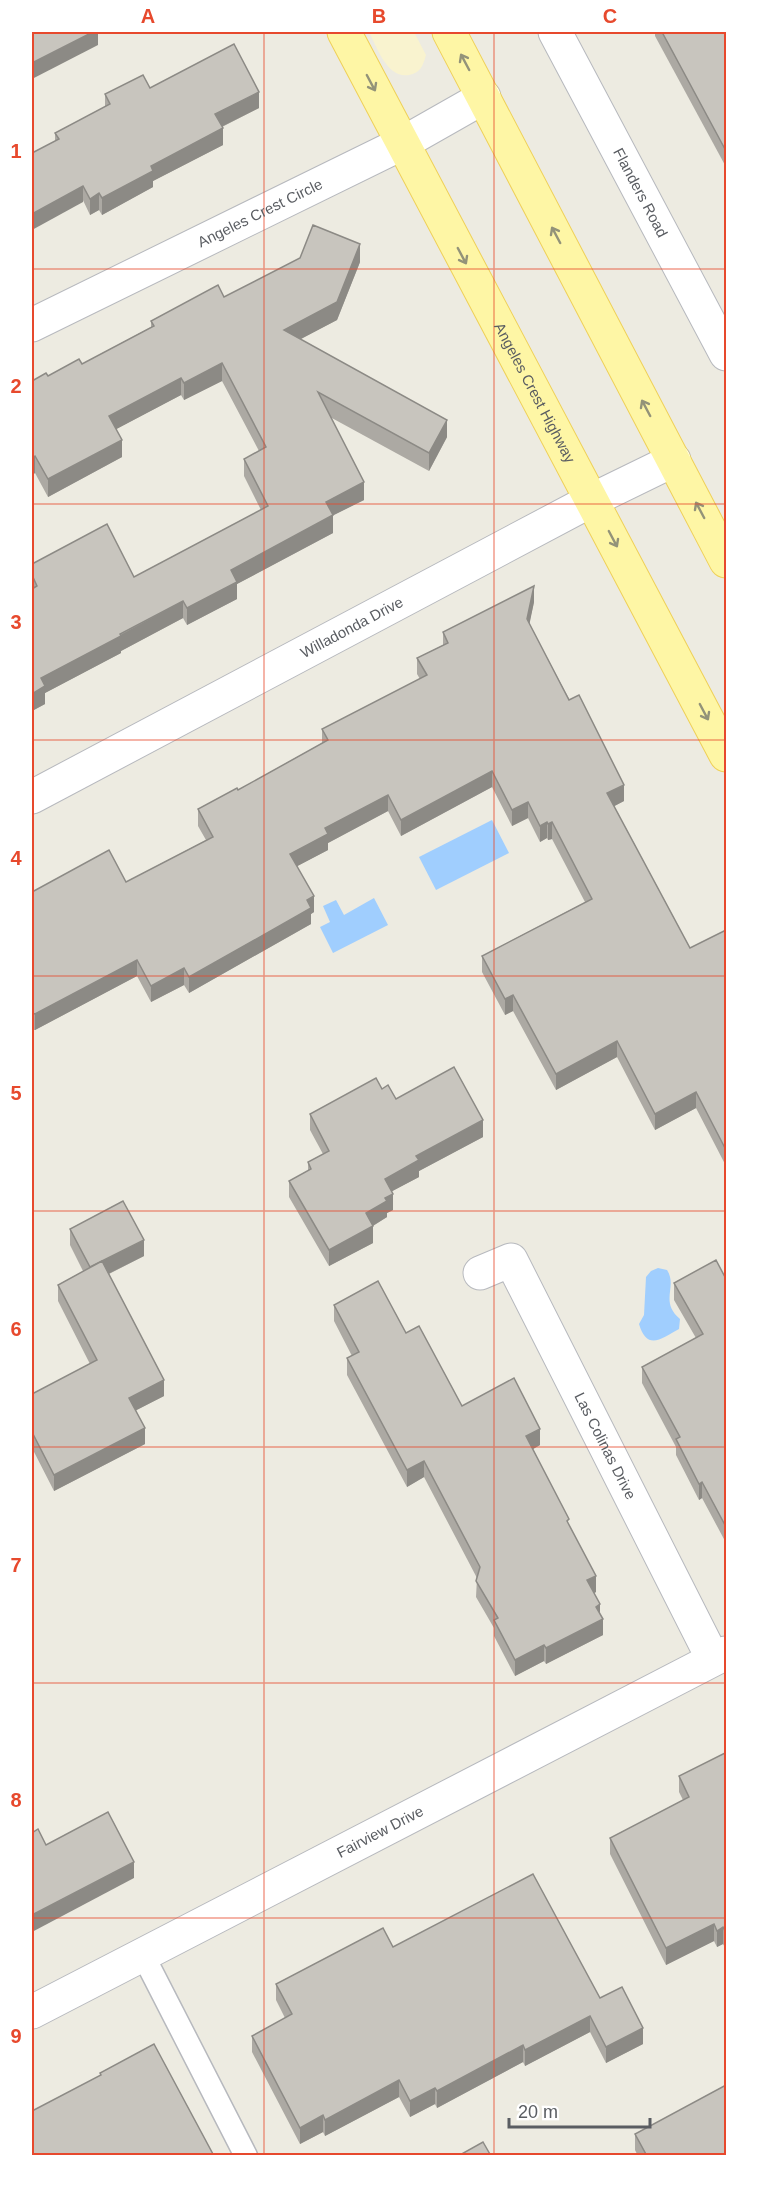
<svg xmlns="http://www.w3.org/2000/svg" width="758" height="2187" font-family="Helvetica,sans-serif">
<rect width="100%" height="100%" fill="#edebe1"/>
<path fill="#f9f3cf" d="M369,32H414L426,55C423,66 420,73 409,75C387,79 377,47 369,32Z"/>
<g fill="#a0cefe">
<polygon points="492,820 509,853 436,890 419,857"/>
<polygon points="374,898 388,925 333,953 320,927 330,922 323,906 336,900 344,915"/>
<path d="M658,1268L667,1270C678,1287 659,1301 680,1319L679,1329C661,1339 647,1351 639,1324L644,1315L646,1277L651,1271Z"/>
</g>
<g fill="none" stroke-linecap="round" stroke-linejoin="round">
<defs>
<polyline id="lane" points="143,1955 246,2156"/>
<g id="street">
<path id="s1" d="M555,32L726,354"/>
<path id="s2" d="M32,325L403,143L484,97"/>
<path id="s3" d="M32,797L592,500L674,460"/>
<path id="s4" d="M480,1273L511,1260L713,1659"/>
<path id="s5" d="M32,2012L726,1653"/>
</g>
<g id="primary">
<path id="s6" d="M344,32L726,755"/>
<polyline points="449,32 726,561"/>
</g>
</defs>
<use href="#lane" stroke="#b7b9be" stroke-width="25"/>
<use href="#street" stroke="#b7b9be" stroke-width="35"/>
<use href="#primary" stroke="#efd058" stroke-width="35"/>
<use href="#lane" stroke="#fff" stroke-width="22"/>
<use href="#street" stroke="#fff" stroke-width="33"/>
<use href="#primary" stroke="#fef6a5" stroke-width="33"/>
</g>
<g fill="#aca9a3">
<polygon points="655,32 726,32 726,167 655,36"/>
<polygon points="150,88 259,108 222,127 223,145 153,181 153,187 102,215 99,210 90,215 55,141 55,133 105,107 105,94"/>
<polygon points="360,262 337,320 300,339 447,437 429,471 330,417 364,500 333,515 333,533 237,584 237,599 187,625 183,618 121,651 121,653 45,693 45,704 32,711 32,564 134,577 261,510 244,476 244,459 259,451 222,381 184,400 181,395 116,429 122,457 48,497 35,473 32,475 32,381 82,364 151,327 151,321 224,297"/>
<polygon points="534,602 529,624 624,801 614,806 690,948 726,930 726,1166 696,1108 655,1130 617,1057 556,1090 513,1011 505,1015 482,972 482,956 585,902 552,839 548,840 547,838 540,842 528,818 512,826 492,787 401,836 388,811 328,843 328,850 297,866 314,912 311,914 311,924 189,993 184,985 151,1002 137,976 35,1030 32,1030 32,892 126,882 206,840 198,826 198,809 238,790 322,743 322,729 420,679 417,674 417,658 443,645 443,632"/>
<polygon points="382,1089 396,1099 483,1137 419,1171 419,1177 392,1191 393,1210 387,1213 387,1217 373,1226 373,1243 329,1266 289,1197 289,1181 308,1171 308,1162 323,1154 310,1130 310,1114"/>
<polygon points="70,1229 144,1256 109,1274 164,1396 136,1410 145,1444 54,1491 32,1448 32,1394 90,1364 58,1301 58,1285 83,1271 70,1245"/>
<polygon points="726,1279 725,1541 702,1498 699,1500 676,1455 676,1447 642,1383 642,1367 696,1338 674,1300 674,1283"/>
<polygon points="334,1305 406,1333 462,1406 540,1445 533,1449 569,1526 596,1592 594,1593 600,1614 603,1635 546,1664 544,1661 515,1676 494,1636 494,1628 476,1597 477,1578 424,1477 407,1487 347,1375 347,1358 352,1356 334,1321"/>
<polygon points="726,1755 726,1949 723,1944 717,1947 714,1941 666,1965 610,1854 610,1838 683,1800 679,1792 679,1776"/>
<polygon points="393,1947 600,1998 643,2044 606,2063 590,2032 525,2066 523,2062 437,2108 435,2104 410,2117 399,2097 325,2136 323,2132 300,2144 252,2052 252,2036 285,2018 276,2000 276,1984"/>
<polygon points="635,2134 726,2156 638,2156 635,2150"/>
</g>
<g fill="#8c8a85">
<polygon points="93,32 98,32 98,45 32,79 32,63"/>
<polygon points="259,92 259,108 215,130 215,114"/>
<polygon points="223,128 223,145 153,181 153,187 102,215 102,198 151,166"/>
<polygon points="83,186 83,202 32,230 32,214"/>
<polygon points="99,193 99,210 90,215 90,199"/>
<polygon points="360,244 360,262 337,320 284,348 284,330"/>
<polygon points="222,363 222,381 184,400 184,383"/>
<polygon points="181,378 181,395 109,433 109,416"/>
<polygon points="447,420 447,437 429,471 429,453"/>
<polygon points="122,440 122,457 48,497 48,479"/>
<polygon points="35,456 35,473 32,475 32,458"/>
<polygon points="364,482 364,500 326,519 326,502"/>
<polygon points="333,515 333,533 237,584 237,599 187,625 187,608 231,570"/>
<polygon points="534,586 534,602 527,636 527,619"/>
<polygon points="183,601 183,618 121,651 121,653 45,693 45,704 32,711 32,694 41,678"/>
<polygon points="492,771 492,787 401,836 401,820"/>
<polygon points="624,785 624,801 607,810 607,793"/>
<polygon points="388,795 388,811 328,843 328,850 290,870 290,854 325,828"/>
<polygon points="528,802 528,818 512,826 512,810"/>
<polygon points="547,822 547,838 540,842 540,826"/>
<polygon points="552,822 552,839 548,840 548,824"/>
<polygon points="314,896 314,912 311,914 311,924 189,993 189,977"/>
<polygon points="137,960 137,976 35,1030 35,1014"/>
<polygon points="184,968 184,985 151,1002 151,986"/>
<polygon points="513,995 513,1011 505,1015 505,999"/>
<polygon points="617,1041 617,1057 556,1090 556,1074"/>
<polygon points="696,1092 696,1108 655,1130 655,1114"/>
<polygon points="483,1120 483,1137 419,1171 419,1177 385,1195 385,1179 416,1156"/>
<polygon points="393,1194 393,1210 387,1213 387,1217 366,1230 366,1213 385,1198"/>
<polygon points="373,1226 373,1243 329,1266 329,1250"/>
<polygon points="144,1240 144,1256 90,1283 90,1267"/>
<polygon points="164,1380 164,1396 129,1414 129,1398"/>
<polygon points="145,1428 145,1444 54,1491 54,1475"/>
<polygon points="540,1429 540,1445 526,1453 526,1436"/>
<polygon points="424,1461 424,1477 407,1487 407,1470"/>
<polygon points="702,1482 702,1498 699,1500 699,1484"/>
<polygon points="726,1524 726,1540 725,1541 725,1525"/>
<polygon points="596,1576 596,1592 587,1597 587,1580"/>
<polygon points="600,1604 600,1620 603,1619 603,1635 546,1664 546,1648 596,1607"/>
<polygon points="544,1645 544,1661 515,1676 515,1660"/>
<polygon points="134,1862 134,1878 32,1932 32,1915"/>
<polygon points="714,1924 714,1941 666,1965 666,1948"/>
<polygon points="723,1927 723,1944 717,1947 717,1931"/>
<polygon points="590,2016 590,2032 525,2066 525,2050"/>
<polygon points="643,2028 643,2044 606,2063 606,2047"/>
<polygon points="523,2045 523,2062 437,2108 437,2091"/>
<polygon points="399,2080 399,2097 325,2136 325,2120"/>
<polygon points="435,2088 435,2104 410,2117 410,2101"/>
<polygon points="323,2115 323,2132 300,2144 300,2128"/>
</g>
<g fill="#c8c5be" stroke="#8c8a85" stroke-width="1.5">
<polygon points="32,32 93,32 32,63"/>
<polygon points="662,32 726,32 726,151"/>
<polygon points="234,44 259,92 215,114 223,128 151,166 153,171 102,198 99,193 90,199 83,186 32,214 32,153 59,139 55,133 110,104 105,94 143,75 150,88"/>
<polygon points="313,225 360,244 337,302 284,330 447,420 429,453 318,392 364,482 326,502 333,515 231,570 237,582 187,608 183,601 120,634 121,636 41,678 45,686 32,694 32,589 37,586 32,575 32,564 107,524 134,577 268,506 244,459 266,447 222,363 184,383 181,378 109,416 122,440 48,479 35,456 32,458 32,381 46,373 48,376 79,359 82,364 154,326 151,321 218,285 224,297 300,258"/>
<polygon points="534,586 527,619 569,700 579,695 624,785 607,793 690,948 726,930 726,1150 696,1092 655,1114 617,1041 556,1074 513,995 505,999 482,956 592,899 552,822 548,824 547,822 540,826 528,802 512,810 492,771 401,820 388,795 325,828 328,834 290,854 314,896 307,900 311,908 189,977 184,968 151,986 137,960 35,1014 32,1013 32,892 109,850 126,882 213,837 198,809 237,788 238,790 328,740 322,729 427,675 417,658 448,643 443,632"/>
<polygon points="454,1067 483,1120 416,1156 419,1160 385,1179 393,1194 385,1198 387,1201 366,1213 373,1226 329,1250 289,1181 311,1169 308,1162 329,1151 310,1114 376,1078 382,1089 388,1085 396,1099"/>
<polygon points="123,1201 144,1240 90,1267 70,1229"/>
<polygon points="716,1260 726,1279 726,1524 725,1525 702,1482 699,1484 676,1439 680,1437 642,1367 703,1334 674,1283"/>
<polygon points="102,1261 164,1380 129,1398 145,1428 54,1475 32,1432 32,1394 97,1360 58,1285"/>
<polygon points="378,1281 406,1333 419,1326 462,1406 514,1378 540,1429 526,1436 569,1519 567,1521 596,1576 587,1580 600,1604 596,1607 603,1619 546,1648 544,1645 515,1660 494,1620 498,1618 476,1581 480,1567 424,1461 407,1470 347,1358 359,1352 334,1305"/>
<polygon points="725,1753 726,1755 726,1933 723,1927 717,1931 714,1924 666,1948 610,1838 689,1797 679,1776"/>
<polygon points="108,1812 134,1862 32,1915 32,1833 38,1829 46,1845"/>
<polygon points="533,1874 600,1998 622,1987 643,2028 606,2047 590,2016 525,2050 523,2045 437,2091 435,2088 410,2101 399,2080 325,2120 323,2115 300,2128 252,2036 292,2014 276,1984 383,1928 393,1947"/>
<polygon points="154,2044 214,2156 32,2156 32,2111 101,2075 100,2073"/>
<polygon points="726,2085 726,2156 647,2156 635,2134"/>
<polygon points="483,2142 491,2156 458,2156"/>
</g>
<defs><path id="oneway-shaft" d="M-6 0H5M1.5-3L5.5 0L1.5 3" fill="none" stroke-width="1.6" stroke-linecap="round" stroke-linejoin="round" transform="scale(1.5)"/></defs>
<g stroke="#939379">
<use href="#oneway-shaft" transform="translate(465 62) rotate(-118)"/>
<use href="#oneway-shaft" transform="translate(371 83) rotate(62)"/>
<use href="#oneway-shaft" transform="translate(556 235) rotate(-118)"/>
<use href="#oneway-shaft" transform="translate(462 256) rotate(62)"/>
<use href="#oneway-shaft" transform="translate(646 408) rotate(-118)"/>
<use href="#oneway-shaft" transform="translate(700 510) rotate(-118)"/>
<use href="#oneway-shaft" transform="translate(613 539) rotate(62)"/>
<use href="#oneway-shaft" transform="translate(704 712) rotate(62)"/>
</g>
<path fill="none" stroke="#e7492d" stroke-width="1.5" stroke-opacity="0.55" d="M264,32V2156M494,32V2156M32,269H726M32,504H726M32,740H726M32,976H726M32,1211H726M32,1447H726M32,1683H726M32,1918H726"/>
<g text-anchor="middle" stroke-width="4.5" stroke-linejoin="round" paint-order="stroke">
<g font-size="15" fill="#5a5d62" stroke="#fff">
<text dy="5" stroke="none"><textPath href="#s1" startOffset="182">Flanders Road</textPath></text>
<text dy="5" stroke="none"><textPath href="#s2" startOffset="254">Angeles Crest Circle</textPath></text>
<text dy="5" stroke="none"><textPath href="#s6" startOffset="408">Angeles Crest Highway</textPath></text>
<text dy="5" stroke="none"><textPath href="#s3" startOffset="362">Willadonda Drive</textPath></text>
<text dy="5" stroke="none"><textPath href="#s4" startOffset="242">Las Colinas Drive</textPath></text>
<text dy="5" stroke="none"><textPath href="#s5" startOffset="392">Fairview Drive</textPath></text>
</g>
</g>
<rect width="758" height="2187" fill="none" stroke="#ffffff" stroke-width="66"/>
<path d="M509 2118v9h141v-9" fill="none" stroke="#5a5d62" stroke-width="3"/>
<text x="518" y="2118" font-size="18" fill="#5a5d62" stroke="#ffffff" stroke-width="4.5" paint-order="stroke">20 m</text>
<rect x="33" y="33" width="692" height="2121" fill="none" stroke="#e7492d" stroke-width="2"/>
<g font-size="20" text-anchor="middle" font-weight="bold" fill="#e7492d">
<text x="148" y="23">A</text>
<text x="379" y="23">B</text>
<text x="610" y="23">C</text>
<text x="16" y="158">1</text>
<text x="16" y="393">2</text>
<text x="16" y="629">3</text>
<text x="16" y="865">4</text>
<text x="16" y="1100">5</text>
<text x="16" y="1336">6</text>
<text x="16" y="1572">7</text>
<text x="16" y="1807">8</text>
<text x="16" y="2043">9</text>
</g>
</svg>
